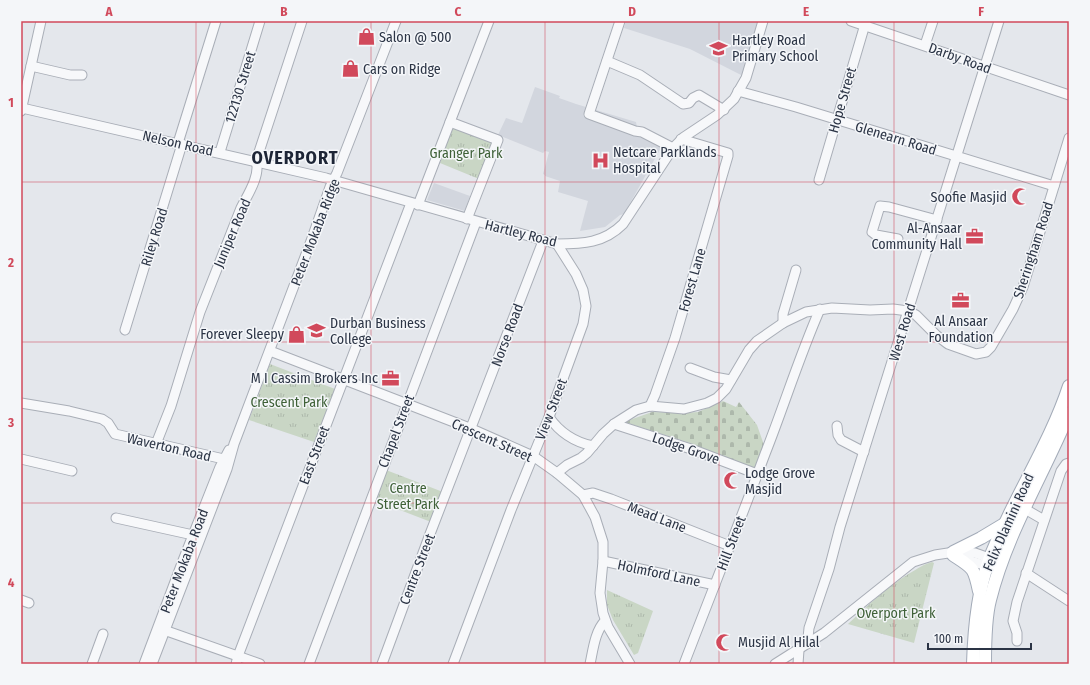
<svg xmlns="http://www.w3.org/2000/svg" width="1090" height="685" font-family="'Fira Sans Condensed',sans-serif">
<defs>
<pattern id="cemetery-stones" width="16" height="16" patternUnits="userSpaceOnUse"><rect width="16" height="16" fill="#c9d6c5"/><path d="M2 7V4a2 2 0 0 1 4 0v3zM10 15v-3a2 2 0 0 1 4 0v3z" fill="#adb8ab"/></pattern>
<pattern id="park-tufts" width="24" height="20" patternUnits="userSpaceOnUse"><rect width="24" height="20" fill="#c9d6c5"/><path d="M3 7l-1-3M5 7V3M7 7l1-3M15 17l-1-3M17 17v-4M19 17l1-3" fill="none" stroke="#adb8ab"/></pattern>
</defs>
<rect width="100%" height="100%" fill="#e4e7ec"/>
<g fill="#d2d6de">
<polygon points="626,21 760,21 743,76 690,49 624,28"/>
<polygon points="535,87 560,96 559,98 576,104 636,122 638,133 662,146 624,214 620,215 605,227 580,231 588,201 558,192 560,181 545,176 545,175 543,174 549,152 545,151 543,153 498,135 506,118 522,123"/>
<polygon points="434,183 470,196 465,211 427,200"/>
</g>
<polygon fill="url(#cemetery-stones)" points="723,401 736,407 739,402 757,425 764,445 755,470 690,443 624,422 652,412 683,413 698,412"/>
<g fill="url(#park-tufts)">
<polygon points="452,127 492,142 479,179 440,163"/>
<polygon points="270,364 335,389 314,442 249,420"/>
<polygon points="386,470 443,492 431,522 374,500"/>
<path d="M932,562L934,563L914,643L848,624C868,605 887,587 910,573C917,569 924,564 932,562Z"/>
<polygon points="607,590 653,611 638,653 634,655 613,620 607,605"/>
</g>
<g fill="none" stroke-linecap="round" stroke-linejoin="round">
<defs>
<g id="minor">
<polyline points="620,21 589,114 635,131 642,132 673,148"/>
<polyline points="851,21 1069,95"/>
<polyline points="925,45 933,21"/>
<polyline points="607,61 640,75 683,104 689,103 693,98 699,95 724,110"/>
<polyline points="31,66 70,75 82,75"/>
<polyline points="738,91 796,107 1054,186"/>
<path d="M22,108L326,178L557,244C583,244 604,243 623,224L673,148L684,137L717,115L734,99L746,78L763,21"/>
<polyline points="21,111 41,21"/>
<polyline points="450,122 498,140 467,219"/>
<polyline points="178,143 216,21"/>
<polyline points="220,152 260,21"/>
<polyline points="819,180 866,21"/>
<polyline points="418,205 489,21"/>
<polyline points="898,239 876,235 872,232 880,206 889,207 937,220"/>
<polyline points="783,323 783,314 796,270"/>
<polyline points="125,330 182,144"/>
<polyline points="270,351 472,429 533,456 557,473 583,495 595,517 603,542 603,561 600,593 603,613 608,627 630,664"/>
<polyline points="690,368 714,377 731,380"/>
<polyline points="21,403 69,411 102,419 108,423 115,434 228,460"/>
<polyline points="650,406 655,395 675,338 728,156 728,153 681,139"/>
<path d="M549,417C560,433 574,442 593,446"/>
<polyline points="614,424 691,449 757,474"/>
<polyline points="837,426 838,435 841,440 864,452"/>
<path d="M156,444L171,406L200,312L241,208C247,196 261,175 256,161L302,21"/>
<polyline points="21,459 72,471"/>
<polyline points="557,473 567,465 581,458 587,453 603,434 614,424 636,410 650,406 684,409 707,403 717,398 726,389 749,350 757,341 783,323 806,312 832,308 870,310 893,309 908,311 916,315 936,335 948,344 976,354 986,352 991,347 1013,309 1023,287 1069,138"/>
<polyline points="583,495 593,493 611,499 730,546"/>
<polyline points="1025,509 1044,520"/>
<polyline points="116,518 193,535"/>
<polyline points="962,558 999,570"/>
<polyline points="603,561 715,585"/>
<polyline points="1026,573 1069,601"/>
<polyline points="21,600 29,603"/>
<polyline points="164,630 260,664"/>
<polyline points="1017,641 1017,633 1013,621 1017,602 1061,471 1066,464 1069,463"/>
<polyline points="809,643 808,638 809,628 829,569 840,527 999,21"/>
<polyline points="92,664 103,634"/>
<polyline points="144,664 182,563 220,467 229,450"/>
<polyline points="152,664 227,469 234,444 311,241 330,187 337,173 396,21"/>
<polyline points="236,664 238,656 411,203"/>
<polyline points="309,664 476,222"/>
<polyline points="382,664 430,534 543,241"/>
<polyline points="453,664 511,510 549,417 583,324 586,306 583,290 576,274 557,244"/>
<path d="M590,664C593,650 595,631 605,621"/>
<path d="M684,664C711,594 739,524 765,454C784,406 799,357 820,309"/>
<polyline points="775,664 824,633 913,562 935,555 961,551 975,553 995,560"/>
<polyline points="798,664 799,650"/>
</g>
<g id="major">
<polyline points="953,552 981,538 1006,523"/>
<path d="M953,555C973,568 974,567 979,591"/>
<path d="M973,664C974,629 977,593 989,560C995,544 1003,528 1010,513C1030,472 1055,429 1069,386"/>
<path d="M985,664C985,645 985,619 990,600C1006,535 1043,475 1069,413"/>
</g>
</defs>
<use href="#minor" stroke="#a9aeb7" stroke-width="11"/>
<use href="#major" stroke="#a3abb8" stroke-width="14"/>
<use href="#minor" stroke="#f7f8fa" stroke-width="9"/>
<use href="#major" stroke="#fff" stroke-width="12"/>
</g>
<path fill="none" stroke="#d1495b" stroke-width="1" stroke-opacity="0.55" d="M196,21V664M371,21V664M545,21V664M719,21V664M894,21V664M21,182H1069M21,342H1069M21,503H1069"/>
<defs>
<symbol id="shop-bare" viewBox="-9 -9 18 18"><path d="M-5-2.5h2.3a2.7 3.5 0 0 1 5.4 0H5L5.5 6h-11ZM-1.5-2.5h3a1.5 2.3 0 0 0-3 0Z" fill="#d1495b" stroke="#f4f6f9" stroke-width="2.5" paint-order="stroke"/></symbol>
<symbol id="school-bare" viewBox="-9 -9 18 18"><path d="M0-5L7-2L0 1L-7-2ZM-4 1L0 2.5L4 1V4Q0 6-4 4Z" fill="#d1495b" stroke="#f4f6f9" stroke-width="2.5" paint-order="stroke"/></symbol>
<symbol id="hospital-bare" viewBox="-9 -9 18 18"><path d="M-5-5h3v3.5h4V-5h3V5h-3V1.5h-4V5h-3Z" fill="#d1495b" stroke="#f4f6f9" stroke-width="2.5" paint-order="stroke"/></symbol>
<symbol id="mosque-bare" viewBox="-9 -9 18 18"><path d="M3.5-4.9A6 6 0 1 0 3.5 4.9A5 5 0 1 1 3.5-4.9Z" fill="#d1495b" stroke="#f4f6f9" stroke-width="2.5" paint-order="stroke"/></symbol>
<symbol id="office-bare" viewBox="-9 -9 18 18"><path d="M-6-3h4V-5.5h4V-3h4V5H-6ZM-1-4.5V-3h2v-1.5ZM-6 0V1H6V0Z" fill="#d1495b" stroke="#f4f6f9" stroke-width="2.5" paint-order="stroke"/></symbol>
<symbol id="university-bare" viewBox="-9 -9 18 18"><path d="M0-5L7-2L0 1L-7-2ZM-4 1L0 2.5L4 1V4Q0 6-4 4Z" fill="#d1495b" stroke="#f4f6f9" stroke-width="2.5" paint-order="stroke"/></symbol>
</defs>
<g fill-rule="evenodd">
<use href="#shop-bare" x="354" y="24" width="25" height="25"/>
<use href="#school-bare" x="706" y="36" width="25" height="25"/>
<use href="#shop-bare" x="338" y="56" width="25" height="25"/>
<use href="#hospital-bare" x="588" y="148" width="25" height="25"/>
<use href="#mosque-bare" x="1008" y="184" width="25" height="25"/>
<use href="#office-bare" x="962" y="224" width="25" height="25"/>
<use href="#office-bare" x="948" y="288" width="25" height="25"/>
<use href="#university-bare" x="304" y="318" width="25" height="25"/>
<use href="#shop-bare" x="284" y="322" width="25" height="25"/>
<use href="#office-bare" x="378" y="366" width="25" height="25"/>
<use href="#mosque-bare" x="720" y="468" width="25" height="25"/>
<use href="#mosque-bare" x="712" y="630" width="25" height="25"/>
</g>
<g text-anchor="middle" stroke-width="3" stroke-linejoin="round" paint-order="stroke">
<g font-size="14" fill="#2b3445" stroke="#f4f6f9" text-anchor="start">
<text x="379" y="42">Salon @ 500</text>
<text x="732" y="45">Hartley Road<tspan x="732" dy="16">Primary School</tspan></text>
<text x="363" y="74">Cars on Ridge</text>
<text x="613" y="157">Netcare Parklands<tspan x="613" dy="16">Hospital</tspan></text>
<text x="1007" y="202" text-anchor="end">Soofie Masjid</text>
<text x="962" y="233" text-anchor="end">Al-Ansaar<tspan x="962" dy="16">Community Hall</tspan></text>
<text x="961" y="326" text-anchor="middle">Al Ansaar<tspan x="961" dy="16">Foundation</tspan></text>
<text x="330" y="328">Durban Business<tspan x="330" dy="16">College</tspan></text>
<text x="284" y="339" text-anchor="end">Forever Sleepy</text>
<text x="378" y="383" text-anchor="end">M I Cassim Brokers Inc</text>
<text x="745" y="478">Lodge Grove<tspan x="745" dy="16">Masjid</tspan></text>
<text x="738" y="647">Musjid Al Hilal</text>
</g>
<g font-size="14" fill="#2b3445" stroke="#f4f6f9">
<text transform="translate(960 58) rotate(20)" y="5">Darby Road</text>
<text transform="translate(240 87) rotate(-73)" y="5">122130 Street</text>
<text transform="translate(842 100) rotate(-74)" y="5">Hope Street</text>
<text transform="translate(896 138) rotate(17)" y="5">Glenearn Road</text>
<text transform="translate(178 143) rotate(13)" y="5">Nelson Road</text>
<text transform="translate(315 232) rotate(-69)" y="5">Peter Mokaba Ridge</text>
<text transform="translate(232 233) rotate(-67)" y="5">Juniper Road</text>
<text transform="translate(521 233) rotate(14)" y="5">Hartley Road</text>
<text transform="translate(154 237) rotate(-73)" y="5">Riley Road</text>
<text transform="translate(1033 250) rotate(-72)" y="5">Sheringham Road</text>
<text transform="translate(692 280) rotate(-74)" y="5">Forest Lane</text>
<text transform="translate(902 332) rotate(-73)" y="5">West Road</text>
<text transform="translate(507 335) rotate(-69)" y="5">Norse Road</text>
<text transform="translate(551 409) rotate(-69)" y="5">View Street</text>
<text transform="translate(396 431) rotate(-69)" y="5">Chapel Street</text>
<text transform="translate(492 440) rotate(24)" y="5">Crescent Street</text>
<text transform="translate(169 447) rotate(13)" y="5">Waverton Road</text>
<text transform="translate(686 448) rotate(19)" y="5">Lodge Grove</text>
<text transform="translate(314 455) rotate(-69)" y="5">East Street</text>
<text transform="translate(657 517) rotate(21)" y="5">Mead Lane</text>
<text transform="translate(1008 522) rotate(-66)" y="5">Felix Dlamini Road</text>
<text transform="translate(731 543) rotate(-69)" y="5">Hill Street</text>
<text transform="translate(184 561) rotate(-69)" y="5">Peter Mokaba Road</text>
<text transform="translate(417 569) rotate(-69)" y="5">Centre Street</text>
<text transform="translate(659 573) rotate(12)" y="5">Holmford Lane</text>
</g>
<g font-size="14" fill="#3f6138" stroke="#f4f6f9">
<text x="466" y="158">Granger Park</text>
<text x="289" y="407">Crescent Park</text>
<text x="408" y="493">Centre<tspan x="408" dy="16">Street Park</tspan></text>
<text x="896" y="618">Overport Park</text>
</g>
<g font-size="18" font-weight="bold" letter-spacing="1" fill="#1d2536" stroke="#f4f6f9">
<text x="295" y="164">OVERPORT</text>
</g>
</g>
<rect width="1090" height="685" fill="none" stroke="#f4f6f9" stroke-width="44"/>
<path d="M928 643v6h103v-6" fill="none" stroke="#2b3445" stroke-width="2"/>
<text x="934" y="643" font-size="12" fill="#2b3445" stroke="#f4f6f9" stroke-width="3" paint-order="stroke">100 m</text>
<rect x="22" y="22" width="1046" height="641" fill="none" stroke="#d1495b" stroke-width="1.5"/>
<g font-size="13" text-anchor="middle" font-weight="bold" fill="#d1495b">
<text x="109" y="16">A</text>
<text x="284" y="16">B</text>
<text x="458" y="16">C</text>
<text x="632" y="16">D</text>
<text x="806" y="16">E</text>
<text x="981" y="16">F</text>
<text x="11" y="107">1</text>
<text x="11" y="267">2</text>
<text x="11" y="427">3</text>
<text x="11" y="587">4</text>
</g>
</svg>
